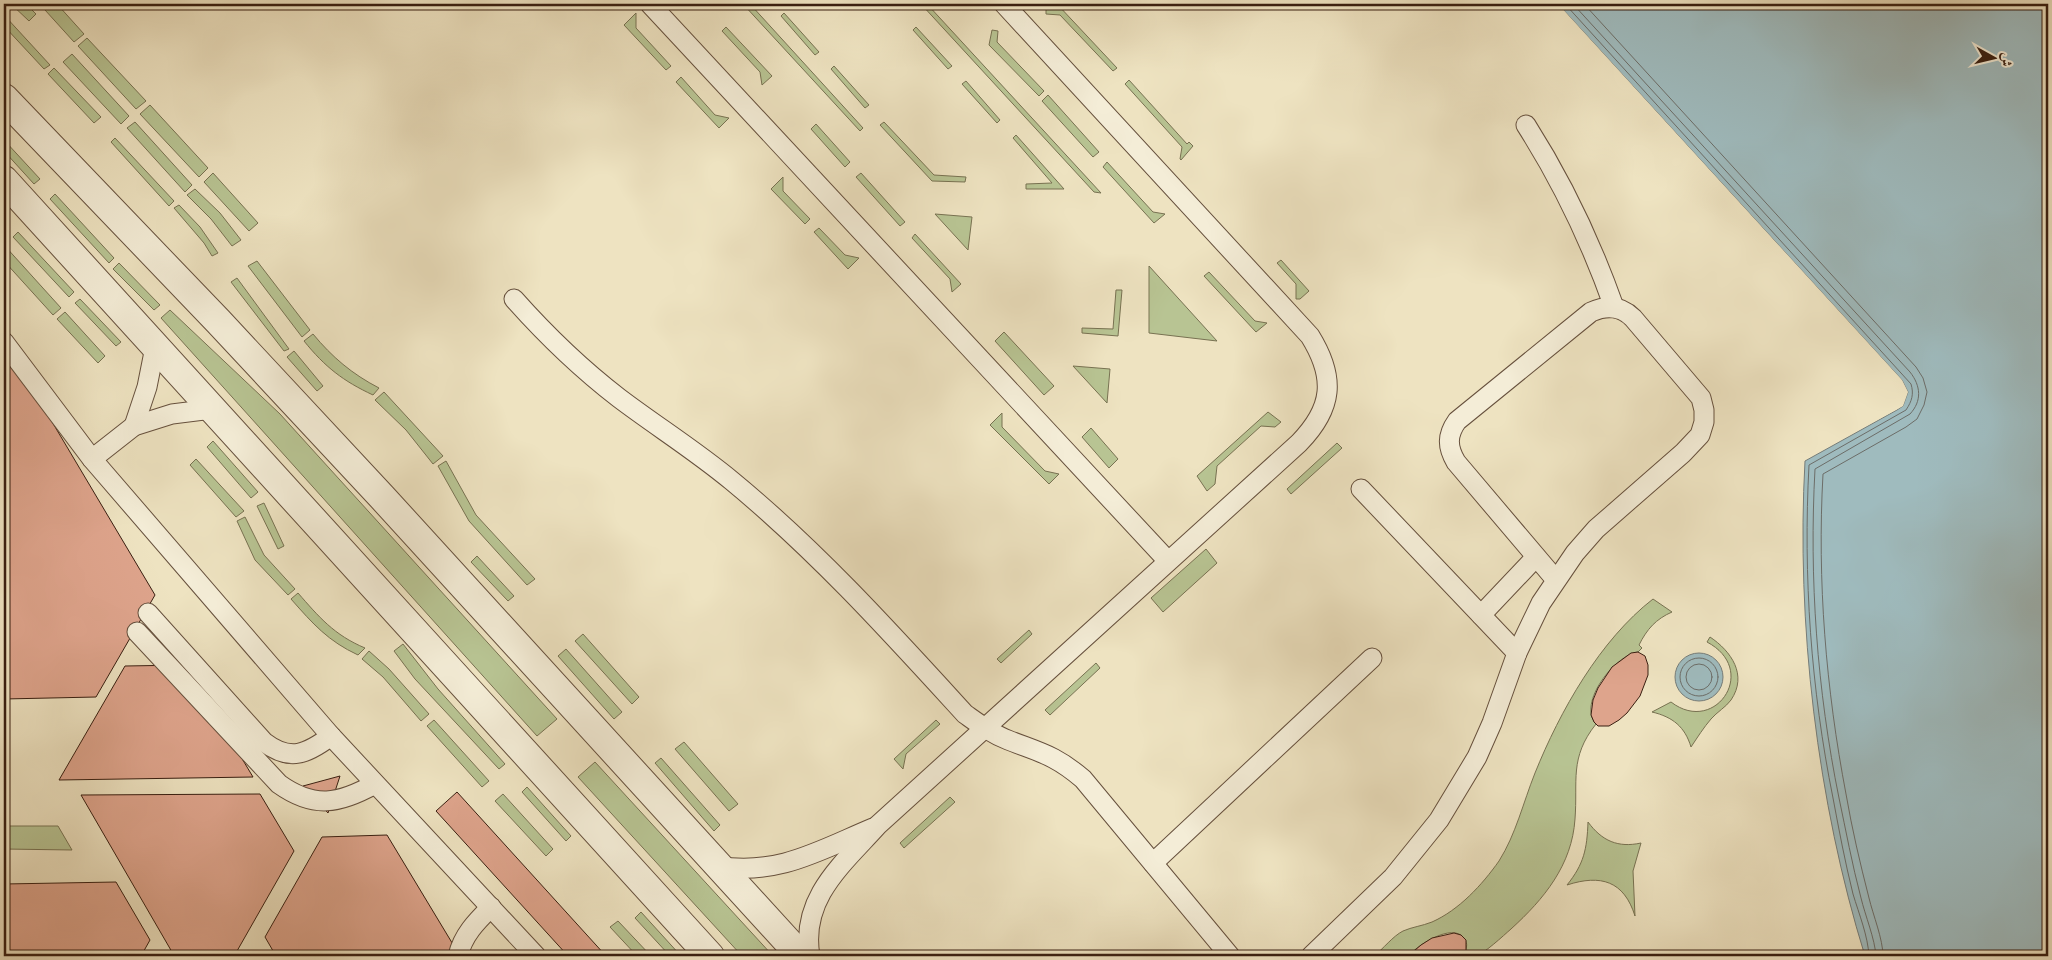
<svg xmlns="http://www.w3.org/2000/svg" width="2052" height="960" font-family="Cardo,Amiri,serif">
<rect width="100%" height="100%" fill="#eee3c1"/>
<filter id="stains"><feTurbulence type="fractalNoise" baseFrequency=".004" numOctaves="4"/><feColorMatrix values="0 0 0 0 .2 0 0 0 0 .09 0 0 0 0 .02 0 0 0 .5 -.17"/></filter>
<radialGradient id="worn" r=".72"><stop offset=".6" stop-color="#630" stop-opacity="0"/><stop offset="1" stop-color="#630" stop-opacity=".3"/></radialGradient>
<g fill="#b8c493" stroke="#787252">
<polygon points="11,4 26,4 36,14 29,21"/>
<polygon points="45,4 57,4 84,34 74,42 45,10"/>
<polygon points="743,4 750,4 863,128 860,131"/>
<polygon points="921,4 927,4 1101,193 1094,192"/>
<polygon points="1053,4 1057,4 1117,68 1113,71 1060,15 1046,14 1046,10"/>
<polygon points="636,13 636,28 671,66 666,70 624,25"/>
<polygon points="784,13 819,52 815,55 781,16"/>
<polygon points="4,15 50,65 44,69 4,26"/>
<polygon points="726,27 772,76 762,85 760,72 722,31"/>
<polygon points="916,27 952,66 948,69 913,30"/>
<polygon points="992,30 998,31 997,42 1044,91 1039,96 989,45"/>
<polygon points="87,38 146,101 136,109 78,46"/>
<polygon points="72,54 129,116 121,124 63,62"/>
<polygon points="834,66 869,105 865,108 831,69"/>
<polygon points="54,68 101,117 94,123 48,74"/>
<polygon points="681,77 715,115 729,118 719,128 676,82"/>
<polygon points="1129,80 1187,144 1189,142 1193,146 1181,160 1180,159 1182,147 1125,84"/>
<polygon points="966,81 1000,120 997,123 962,84"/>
<polygon points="1048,95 1099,152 1093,157 1042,101"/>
<polygon points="150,105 208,168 199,177 140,114"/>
<polygon points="135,122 192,185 185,192 127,128"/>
<polygon points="884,122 934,175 966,177 965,182 932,181 880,125"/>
<polygon points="816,124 850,162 845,167 811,129"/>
<polygon points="1016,135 1064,189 1026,189 1026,184 1052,183 1013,138"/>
<polygon points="115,138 174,201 169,206 111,142"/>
<polygon points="4,140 40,179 34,184 4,151"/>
<polygon points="1107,162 1153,212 1165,214 1154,223 1103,167"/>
<polygon points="213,173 258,223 249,231 204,182"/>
<polygon points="861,173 905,222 900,226 856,177"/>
<polygon points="783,177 783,191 810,219 805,224 771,189"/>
<polygon points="195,189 220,213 241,240 232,246 211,219 187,195"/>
<polygon points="55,194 114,258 109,263 50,199"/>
<polygon points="179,205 200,227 218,253 212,256 204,243 174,208"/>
<polygon points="935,214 972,217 968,250"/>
<polygon points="819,228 845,255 859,258 848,269 814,232"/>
<polygon points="18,232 74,292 69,297 13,237"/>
<polygon points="915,234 961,284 952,292 950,279 912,238"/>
<polygon points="4,245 61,308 53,315 4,261"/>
<polygon points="1281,260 1309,291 1300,299 1296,299 1296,284 1277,263"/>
<polygon points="257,261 310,330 302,337 248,266"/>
<polygon points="119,263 160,305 154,310 113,269"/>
<polygon points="1149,266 1217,341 1149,333"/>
<polygon points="1209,272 1255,321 1267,323 1256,332 1204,276"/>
<polygon points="237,278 289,349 284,351 231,282"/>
<polygon points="1116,290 1122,290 1118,336 1082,333 1082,328 1113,329"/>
<polygon points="80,299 121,342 116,346 75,303"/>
<polygon points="170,310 280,414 557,719 537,736 161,318"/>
<polygon points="65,312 105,356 98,363 57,319"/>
<polygon points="1004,332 1054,386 1044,395 995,341"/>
<path d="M313,334C332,357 352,374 379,388L373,395C343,381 325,367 304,341Z"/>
<polygon points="294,351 323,386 317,391 287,357"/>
<polygon points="1073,366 1110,369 1107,403"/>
<polygon points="384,392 443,456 433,464 406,430 375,400"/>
<polygon points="1268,412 1281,422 1275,427 1261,426 1217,466 1215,484 1207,491 1197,476"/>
<polygon points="1002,413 1002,427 1045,471 1059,474 1049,484 990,425"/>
<polygon points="1091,428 1118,459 1109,468 1082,437"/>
<polygon points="213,441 258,492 251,498 207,447"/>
<polygon points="1337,443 1342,448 1291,494 1287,489"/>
<polygon points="196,459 244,511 236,517 190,465"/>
<polygon points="446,461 476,515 535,579 527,585 469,521 438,466"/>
<polygon points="264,503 284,546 278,549 257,506"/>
<polygon points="245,517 264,555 295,589 288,595 255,560 237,521"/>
<polygon points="1206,549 1217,563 1163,612 1151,598"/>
<polygon points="477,556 514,596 508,601 471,562"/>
<path d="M298,593C319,617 334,635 365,648L358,655C328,641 313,624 291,599Z"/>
<path d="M1653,599L1672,612C1656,619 1647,629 1639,645L1642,648L1638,652C1615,655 1577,703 1596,724C1569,758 1578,781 1575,819C1572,865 1544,899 1511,929C1504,935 1483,955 1475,956C1471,957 1467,956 1463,956C1466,950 1469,944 1464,938C1452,922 1417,946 1408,956H1374C1383,949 1393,936 1403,931C1412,927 1422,926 1432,922C1459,910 1482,885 1499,861C1516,834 1523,803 1535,773C1560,711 1600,640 1653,599Z"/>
<polygon points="1029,630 1032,634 1001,663 997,659"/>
<polygon points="583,634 639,697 632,704 575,641"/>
<path d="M1710,637C1731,651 1748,675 1731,700C1726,707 1717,712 1711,719C1704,727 1697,738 1691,747C1685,727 1673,717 1652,712L1671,702C1715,736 1760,670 1707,642Z"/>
<polygon points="403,644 438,689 505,764 499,769 415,679 394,651"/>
<polygon points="566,649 622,712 614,719 558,656"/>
<polygon points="369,651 389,669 429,714 421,721 383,677 362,659"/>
<polygon points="1096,663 1100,668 1050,715 1045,710"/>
<polygon points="434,720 489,781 482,787 427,726"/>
<polygon points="936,720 940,724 906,754 903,769 894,759"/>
<polygon points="684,742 738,804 729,811 675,749"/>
<polygon points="661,758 720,825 714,831 655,763"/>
<polygon points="595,762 773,956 742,956 578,777"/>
<polygon points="527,787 571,836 566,841 522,792"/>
<polygon points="503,794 553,849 546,856 495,801"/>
<polygon points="950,797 955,802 904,848 900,843"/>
<path d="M1588,822C1602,841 1618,848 1641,843L1633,871L1635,916C1624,881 1601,874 1567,885C1584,864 1587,849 1588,822Z"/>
<polygon points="4,826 58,826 72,850 4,849"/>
<polygon points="641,912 681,956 670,956 635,918"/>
<polygon points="618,921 651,956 637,956 610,927"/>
</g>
<g fill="#9fbbbe" stroke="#767d79">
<path d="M1558,4H2048V956H1865C1817,802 1796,622 1805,461L1897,410L1903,406L1908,392L1902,380Z"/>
<circle cx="1699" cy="677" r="24"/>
</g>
<polygon fill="#eee3c1" points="1556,4 1558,4 1902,380 1908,392 1903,406 1802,461 1803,459 1896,408 1901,404 1904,398 1904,387"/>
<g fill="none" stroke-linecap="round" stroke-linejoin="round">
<g stroke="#6c6d68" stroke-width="1">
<path d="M1565,4L1911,384C1914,394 1912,401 1906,410L1809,465C1803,576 1811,689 1833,798C1839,830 1845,862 1853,894C1859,914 1868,936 1869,956"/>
<path d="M1573,4L1910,372C1921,386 1922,401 1910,414L1815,469C1809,578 1817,690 1839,798C1846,831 1852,864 1861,898C1865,915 1875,939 1876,956"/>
<path d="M1584,4L1916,367L1923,378L1927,392L1924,405L1917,419L1906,427L1823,474C1817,581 1826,689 1846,794C1852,829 1860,863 1869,898C1873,915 1883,939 1883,956"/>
<circle cx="1699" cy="677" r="19"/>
<circle cx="1699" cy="677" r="13"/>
</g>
</g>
<g fill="#dea48c" stroke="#391f11">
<polygon points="4,341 155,595 96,697 4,699"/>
<polygon points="1638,652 1645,656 1648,665 1648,675 1640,696 1627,713 1619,720 1609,726 1598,726 1594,722 1591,715 1593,700 1598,688 1612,667 1631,653"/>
<polygon points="186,665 253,777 59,780 125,666"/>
<polygon points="340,776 328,813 303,786"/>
<polygon points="457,792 606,956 568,956 436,811"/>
<polygon points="260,794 294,851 237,951 172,952 81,795"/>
<polygon points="387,835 460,956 276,956 265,937 322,837"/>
<polygon points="116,882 150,940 141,956 4,956 4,884"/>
<polygon points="1454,933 1461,935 1466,940 1466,950 1463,956 1408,956 1421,945 1432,938"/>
</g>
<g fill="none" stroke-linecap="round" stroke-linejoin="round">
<defs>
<g id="service">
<polyline points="650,4 1168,561"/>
<path d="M1526,125C1563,183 1591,242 1614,307"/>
<path d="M514,299C546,335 580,368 619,398C656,426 696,451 732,481C817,551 891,633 965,714C979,724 992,734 1008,740C1041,753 1055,755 1083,779L1230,956"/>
<polyline points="4,342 92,459 331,736 536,956"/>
<polyline points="134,426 147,387 155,347"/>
<polyline points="92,459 134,426 172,414 212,409"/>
<polyline points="1361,489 1517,653"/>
<path d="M148,613L264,742C290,762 307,754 331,736"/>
<polyline points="1481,615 1536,557"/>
<path d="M137,632L279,784C314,809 339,804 375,784"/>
<polyline points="1153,863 1372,658"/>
<path d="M717,866C778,876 818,851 873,828"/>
<path d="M458,956C463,935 476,922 491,907"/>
<path d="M810,956C800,898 843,864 878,825L1299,443C1333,408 1336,378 1310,336L1004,4"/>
<path d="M1311,956L1393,877L1439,820L1477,757L1492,723L1517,653L1541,603L1575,553L1596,529L1683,453L1700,435L1704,422V410L1701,398L1633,318C1621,306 1607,305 1591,312L1457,421C1447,435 1447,447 1456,462L1556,580"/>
</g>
<g id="minor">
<polyline points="4,98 218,321 382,497 801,956"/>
<polyline points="4,180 710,956"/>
</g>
</defs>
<use href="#service" stroke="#66503d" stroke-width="21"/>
<use href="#minor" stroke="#66503d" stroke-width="30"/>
<use href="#service" stroke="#f4edd7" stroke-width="19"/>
<use href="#minor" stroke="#f4edd7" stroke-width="28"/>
</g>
<rect width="2052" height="960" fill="none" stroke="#eee3c1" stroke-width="20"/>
<rect x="5" y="5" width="2042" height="950" fill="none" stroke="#391f11" stroke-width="2.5"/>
<rect x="10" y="10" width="2032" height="940" fill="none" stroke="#391f11"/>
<g transform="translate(1994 58) rotate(98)" stroke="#f4edd7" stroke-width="4" paint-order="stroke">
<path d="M0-4L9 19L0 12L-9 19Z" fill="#391f11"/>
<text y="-8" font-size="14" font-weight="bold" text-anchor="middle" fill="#391f11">ش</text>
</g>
<rect width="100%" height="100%" filter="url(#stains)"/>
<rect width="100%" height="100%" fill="url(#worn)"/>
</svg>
